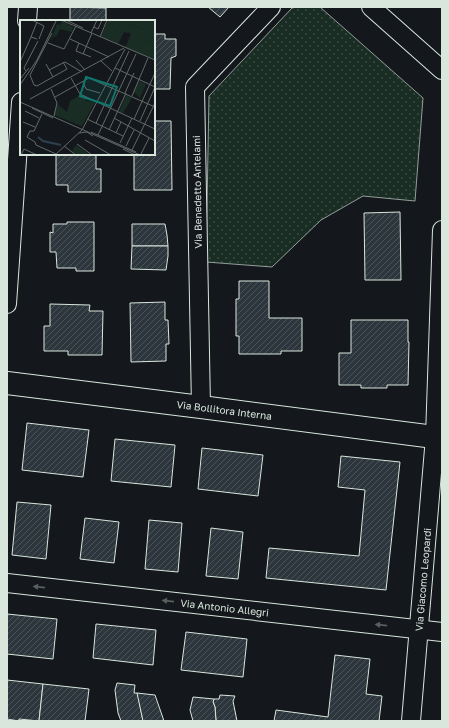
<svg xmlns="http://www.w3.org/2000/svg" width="449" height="728" font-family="'Golos Text',sans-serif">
<defs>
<pattern id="park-dots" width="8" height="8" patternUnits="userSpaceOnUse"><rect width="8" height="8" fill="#1a2d24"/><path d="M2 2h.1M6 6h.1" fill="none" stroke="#3b4b43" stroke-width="1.8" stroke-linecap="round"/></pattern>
<pattern id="building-hatch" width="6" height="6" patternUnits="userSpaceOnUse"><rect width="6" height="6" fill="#2c363c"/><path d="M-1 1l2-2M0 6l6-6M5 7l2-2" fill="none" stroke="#4a5358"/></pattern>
</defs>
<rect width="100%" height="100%" fill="#14181c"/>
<polygon fill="url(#park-dots)" stroke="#939e99" points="297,7 320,7 423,98 415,201 363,196 321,220 272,267 206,262 209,96 292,8"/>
<g fill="url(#building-hatch)" stroke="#d8e6dc">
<polygon points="70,7 106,8 106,21 74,21 74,20 70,20"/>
<polygon points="208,7 229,7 220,17"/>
<polygon points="154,34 165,34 165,39 176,39 176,56 171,58 170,89 154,89"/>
<polygon points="154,121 171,121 172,190 134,190 134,154 154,154"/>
<polygon points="56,154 96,154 96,169 101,169 101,192 68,192 68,185 56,185"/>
<polygon points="400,212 401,280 365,280 364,213"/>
<polygon points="67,222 94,222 94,271 76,271 76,268 57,268 56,252 50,252 50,232 53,233 53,224 67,224"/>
<polygon points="132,224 165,224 167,235 168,246 132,246"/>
<polygon points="132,246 168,246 168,256 166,270 131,269"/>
<polygon points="239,281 269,281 269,318 302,318 302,351 281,351 281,354 239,354 239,336 236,336 236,299 239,299"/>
<polygon points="165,302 165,320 168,320 169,344 166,344 166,361 131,362 130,303"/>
<polygon points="50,304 90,305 89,311 103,311 102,355 68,355 68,351 44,351 44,326 50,326"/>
<polygon points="351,320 408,320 408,342 409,342 408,385 387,385 387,388 361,388 361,385 339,385 339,353 351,353"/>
<polygon points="27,423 89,430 83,477 22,470"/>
<polygon points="115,439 175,445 171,487 111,481"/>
<polygon points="202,448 263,455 258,496 198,489"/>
<polygon points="341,456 400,462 386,590 266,578 269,548 359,556 365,490 338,487"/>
<polygon points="17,502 51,505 46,559 12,555"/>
<polygon points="85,518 119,522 114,563 80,559"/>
<polygon points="149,520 182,523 178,572 145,569"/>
<polygon points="211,528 243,532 238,579 206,576"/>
<polygon points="7,614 57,619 53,659 7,654"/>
<polygon points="96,624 156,630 153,665 93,658"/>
<polygon points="186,632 247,639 243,677 181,670"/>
<polygon points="335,655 370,659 366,694 382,696 379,721 274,721 276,710 328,717"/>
<polygon points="7,680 43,684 39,721 19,719 19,721 7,719"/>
<polygon points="117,683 135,685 134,693 137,693 138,695 143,721 121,721 118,713 115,690"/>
<polygon points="43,684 89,689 85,721 39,721"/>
<polygon points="137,693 155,695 164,721 143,721"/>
<polygon points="220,695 235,696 233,701 237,721 216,721 215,707 213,702 214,699 219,699"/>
<polygon points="193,697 214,699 213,702 215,707 216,721 193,721 190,710"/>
</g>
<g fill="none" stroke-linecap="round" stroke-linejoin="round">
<defs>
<g id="minor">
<polyline points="371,7 442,70"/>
<polyline points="27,21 28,7"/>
<polyline points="7,304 21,102"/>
<polyline points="201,407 195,87 271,7"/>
<path id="s1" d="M7,583L442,632"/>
<path id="s2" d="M411,721L435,437L442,230"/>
</g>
<g id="tertiary">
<path id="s3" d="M7,383L201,407L442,438"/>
</g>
</defs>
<use href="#minor" stroke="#d8e6dc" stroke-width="20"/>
<use href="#tertiary" stroke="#d8e6dc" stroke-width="24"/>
<use href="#minor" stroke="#14181c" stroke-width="18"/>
<use href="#tertiary" stroke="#14181c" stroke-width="22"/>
</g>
<defs><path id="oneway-solid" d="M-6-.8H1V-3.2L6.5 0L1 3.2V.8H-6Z"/></defs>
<g fill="#59605f">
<use href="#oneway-solid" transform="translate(39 587) rotate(-174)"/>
<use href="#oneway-solid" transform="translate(168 601) rotate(-174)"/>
<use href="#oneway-solid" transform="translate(381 625) rotate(-174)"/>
</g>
<g text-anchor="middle" stroke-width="3" stroke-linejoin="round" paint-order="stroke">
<g font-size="10" fill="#d8e6dc" stroke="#14181c">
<text transform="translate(197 192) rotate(-91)" y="4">Via Benedetto Antelami</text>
<text dy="4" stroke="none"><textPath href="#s3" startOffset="219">Via Bollitora Interna</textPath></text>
<text dy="4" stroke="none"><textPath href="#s2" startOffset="142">Via Giacomo Leopardi</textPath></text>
<text dy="4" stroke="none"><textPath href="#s1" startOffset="219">Via Antonio Allegri</textPath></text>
</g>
</g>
<g transform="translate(20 20)">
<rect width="135" height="135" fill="#14181c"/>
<path d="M102,0H135V2L128,0L125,10L111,5L108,13L104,12L98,24L90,20Z" fill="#1a2d24"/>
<path d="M128,0L135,2V24L121,20Z" fill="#1a2d24"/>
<path d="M88,0H102L90,20L81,17ZM42,1L53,7L52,12L40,9L36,17L34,16L30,22L37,4L40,5ZM111,5L125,10L121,20L135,24V39L105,28L111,14L108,12ZM119,61L126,64L120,78L114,72ZM60,75L65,77L66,81L75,82L62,106L34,95L37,84L47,92L50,81ZM106,75L112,78L103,93L99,92ZM56,125L70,135H57L52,131Z" fill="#1a2d24"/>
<path fill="none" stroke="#2f3f4d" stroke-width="2" d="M18,117L23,121L41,125"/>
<path fill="none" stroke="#626a69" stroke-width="1" d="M12,0L24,6L19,19M41,0L135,40M46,0L63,8M74,7L78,9L82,0M71,13L77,0M80,17L87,0M17,19L11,17L17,2M50,19L89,37M28,23L44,29L56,6M59,23L56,31L71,37M63,34L72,13M56,40L65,50M81,41L92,51M0,42L11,17M26,44L33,57M95,48L135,67M29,50L45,42L62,52M6,51L4,48L18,21M51,58L60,74L135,109M0,59L9,48M63,62L66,69L80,73M0,65L17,40L36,1M17,66L14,65L10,55L32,13M17,66L47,49L43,42M31,69L37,83L34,96M105,73L114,53M112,76L128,38M35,77L69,58L135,87M10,79L104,28M0,82L120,135M12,88L33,98M5,91L19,98M94,98L135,121M67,99L103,116M114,99L135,53M120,101L135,67M3,102L15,107M76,103L109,31M89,110L106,73M71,112L116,132M59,113L67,112L73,116M96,113L101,102M78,115L116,34M7,117L15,122L16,125L36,134M7,117L10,111H14L22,94M65,120L91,135M100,123L112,98M57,124L72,135M44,126L56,135M106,126L114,110M103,129L115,135M112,130L135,83M121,134L129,118M1,135L4,129L17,135M35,135L62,110L105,29"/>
<path fill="#0f766e" fill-opacity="0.15" stroke="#0f766e" stroke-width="2" d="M66,57L97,67L90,86L60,76Z"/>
<rect width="135" height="135" fill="none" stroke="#d8e6dc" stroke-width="2"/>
</g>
<rect width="449" height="728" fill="none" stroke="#d8e6dc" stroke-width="16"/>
</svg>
